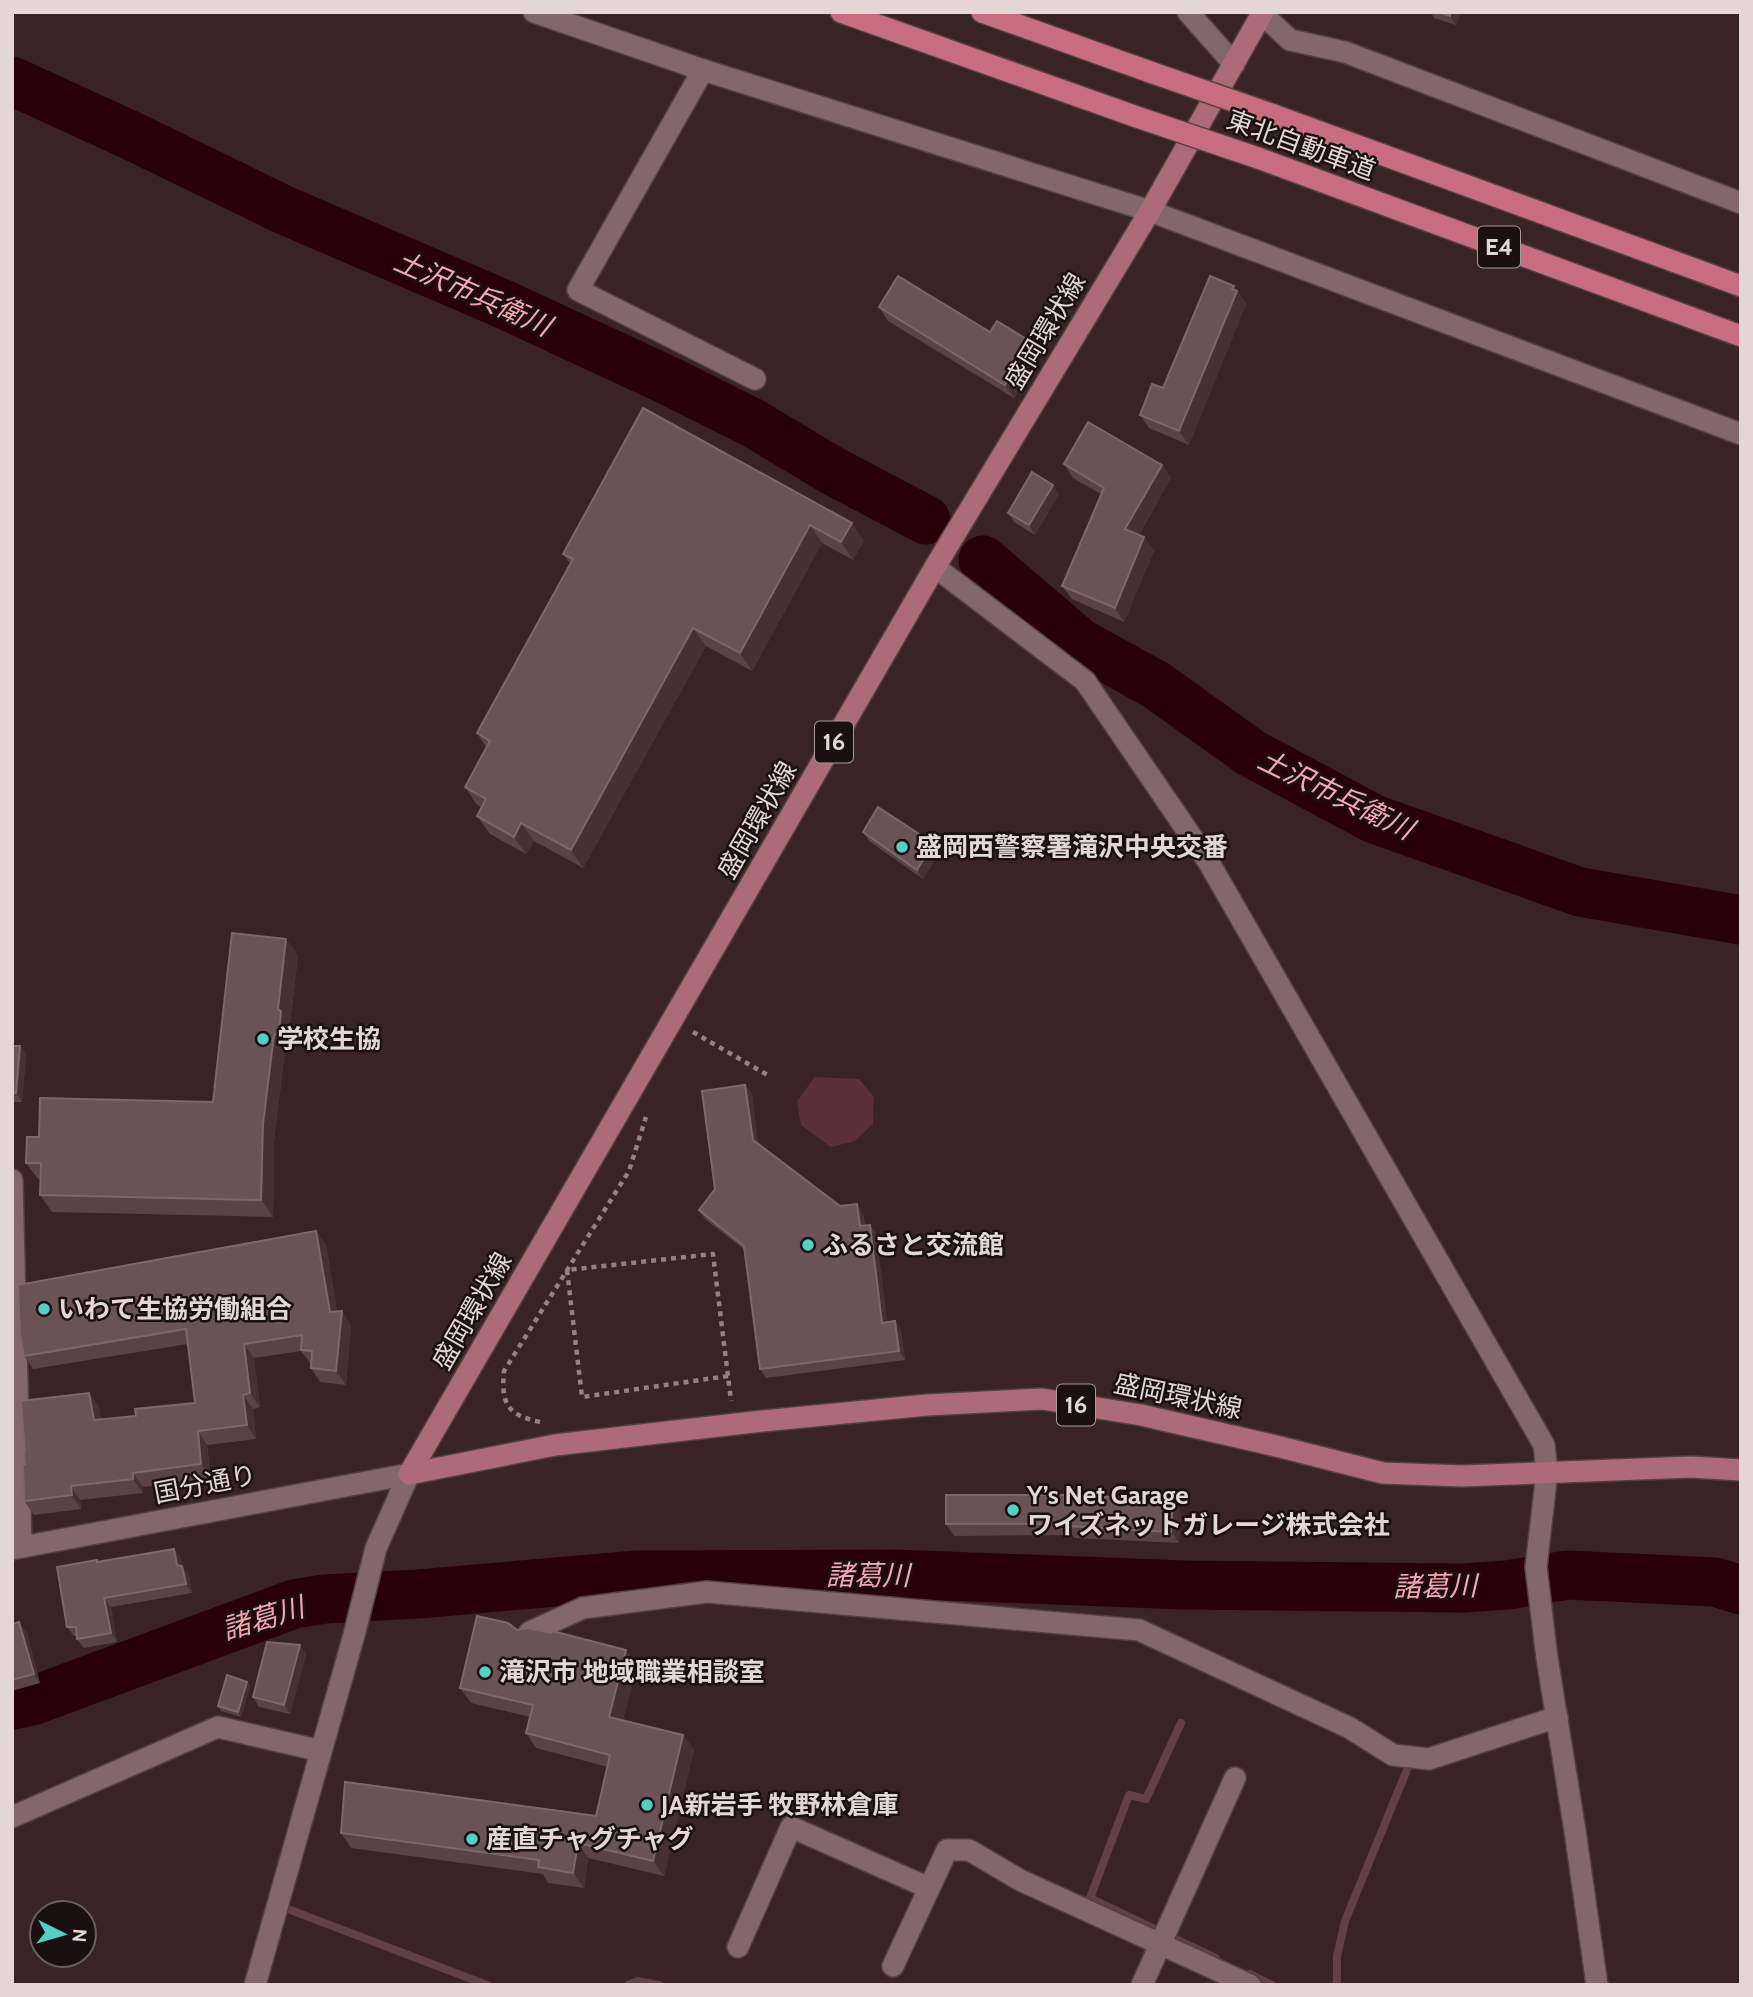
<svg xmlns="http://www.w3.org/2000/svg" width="1753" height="1997" font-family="Cabin,'Noto Sans JP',sans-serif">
<rect width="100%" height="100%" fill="#392326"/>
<polygon fill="#5c3038" points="815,1077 859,1079 874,1097 873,1124 855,1141 831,1147 801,1125 797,1101"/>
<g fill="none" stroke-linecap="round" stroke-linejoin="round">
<g stroke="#614046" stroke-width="8">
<polyline points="1181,1723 1146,1799 1129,1795 1090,1898 1216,1958"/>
<polyline points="280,1906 487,1985"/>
<polyline points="1250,1974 1272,1985"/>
<polyline points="628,1985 637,1981 659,1985"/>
<polyline points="1337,1985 1337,1956 1345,1921 1411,1760"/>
</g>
<g stroke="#290009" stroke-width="49">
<polyline points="12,81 132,136 284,210 501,303 669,381 753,423 833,471 926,520"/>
<polyline points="983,560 1080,643 1156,685 1251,753 1374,819 1580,892 1741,920"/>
<polyline points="12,1705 32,1701 294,1604 325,1599 418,1594 637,1575 895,1574 1185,1585 1463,1588 1507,1585 1567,1575 1715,1582 1741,1590"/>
</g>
<defs>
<g id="minor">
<polyline points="534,12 703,70 1150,211 1741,434"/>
<polyline points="1188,12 1234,64"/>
<polyline points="1262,14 1290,40 1345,52 1741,203"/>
<polyline points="703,70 578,290 755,379"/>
<polyline points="935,567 1085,681 1208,861 1544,1445 1547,1472 1536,1567 1547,1658 1575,1831 1597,1985"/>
<polyline points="12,1180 21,1547"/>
<polyline points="530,1632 583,1608 707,1592 1139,1630 1350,1728 1393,1755 1429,1759 1557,1717"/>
<polyline points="12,1817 218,1727 321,1751"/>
<polyline points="738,1947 791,1827 929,1888"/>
<polyline points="893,1966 947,1850 969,1850 1020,1880 1250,1985"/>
<polyline points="1142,1985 1235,1778"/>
</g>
<g id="tertiary">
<polyline points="12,1549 409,1474"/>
<polyline points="255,1985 354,1635 376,1548 409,1474"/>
</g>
<g id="primary">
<polyline points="409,1474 935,567 1150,211 1263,12"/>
<polyline points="409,1474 555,1445 762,1421 927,1405 1042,1399 1141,1415 1272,1445 1383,1473 1462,1476 1691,1467 1741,1470"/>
</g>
<g id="motorway">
<polyline points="841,12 1137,117"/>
<polyline points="982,12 1153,73"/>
<polyline points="1274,115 1741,286"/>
<polyline points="1258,158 1741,336"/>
</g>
</defs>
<use href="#minor" stroke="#524043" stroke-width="24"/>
<use href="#tertiary" stroke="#524043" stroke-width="24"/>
<use href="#primary" stroke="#524043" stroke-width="24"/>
<use href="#motorway" stroke="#524043" stroke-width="24"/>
<g stroke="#948183" stroke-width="4.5" stroke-dasharray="5 5" stroke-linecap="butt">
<polyline points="693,1032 771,1077"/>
<polyline points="728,1376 582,1397 567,1270 713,1254 731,1401"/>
<path d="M540,1422C507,1415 501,1404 504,1371L629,1171L646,1117"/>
</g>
<use href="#minor" stroke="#82676b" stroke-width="21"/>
<use href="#tertiary" stroke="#82676b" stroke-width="21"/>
<use href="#primary" stroke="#ac6b76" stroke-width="21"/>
<use href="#motorway" stroke="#c86d7e" stroke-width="21"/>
<defs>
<g id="motorway-bridge">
<polyline points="1153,73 1274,115"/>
<polyline points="1137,117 1258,158"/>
</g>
</defs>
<use href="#motorway-bridge" stroke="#524043" stroke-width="24" stroke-linecap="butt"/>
<use href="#motorway-bridge" stroke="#c86d7e" stroke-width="21"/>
</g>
<g fill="#5a4346">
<polygon points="1431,12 1461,12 1456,25 1434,18"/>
<polygon points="1234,286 1246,304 1189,445 1149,428 1140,415 1163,388"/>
<polygon points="879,307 990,332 1040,355 1014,398 888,321"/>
<polygon points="643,408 864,541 853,560 822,543 752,671 706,646 583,868 534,841 526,854 490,834 477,816 482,807 477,805 465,787 486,747 477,733 570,564 563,554"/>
<polygon points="1064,464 1162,465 1171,478 1139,535 1144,537 1154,551 1124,622 1072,599 1062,586 1101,494 1073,478"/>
<polygon points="1059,494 1035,535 1014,522 1008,513"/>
<polygon points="863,832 940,852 923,879 869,841"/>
<polygon points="298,955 290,1024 292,1028 290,1050 285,1051 274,1141 273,1217 52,1212 40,1195 40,1179 38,1179 26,1163 39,1137 213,1102"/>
<polygon points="12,1046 20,1046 26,1055 22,1102 12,1102"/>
<polygon points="745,1085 752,1094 758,1144 840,1206 863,1214 865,1225 870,1225 876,1234 887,1322 895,1321 901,1330 905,1360 766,1378 760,1369 745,1250 705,1219 699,1210 715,1189"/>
<polygon points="316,1231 326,1245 337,1311 351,1325 346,1385 320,1382 311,1368 311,1364 301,1351 254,1358 260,1407 253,1409 256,1439 207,1445 211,1478 143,1487 143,1493 80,1500 81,1509 34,1515 24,1501 25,1464 89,1393 99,1407 101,1420 136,1416 195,1403 188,1344 33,1369 24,1356"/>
<polygon points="1181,1511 1179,1543 1074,1538 1072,1535 954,1536 946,1524"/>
<polygon points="181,1558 182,1566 189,1575 192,1593 111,1607 117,1642 84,1648 77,1639 77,1636 74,1636 67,1627 99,1562"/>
<polygon points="12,1624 26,1631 40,1683 12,1691"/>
<polygon points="517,1630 626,1650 637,1665 623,1720 683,1735 694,1750 664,1876 588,1858 584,1888 548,1883 543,1874 351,1848 341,1833 596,1816 608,1767 536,1748 526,1733 530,1717 471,1703 460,1688"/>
<polygon points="306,1654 290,1714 259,1707 253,1697"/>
<polygon points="247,1682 250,1686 241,1717 221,1711 218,1706"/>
</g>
<g fill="#473033">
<polygon points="1451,12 1461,12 1456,25 1450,16"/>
<polygon points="1234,286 1246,304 1189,445 1179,431"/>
<polygon points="1031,342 1040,355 1014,398 1005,385"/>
<polygon points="1162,465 1171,478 1134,543 1125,529"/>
<polygon points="1053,485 1059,494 1035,535 1029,525"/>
<polygon points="852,523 864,541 853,560 841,542"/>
<polygon points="810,525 822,543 752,671 740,653"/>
<polygon points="1144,537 1154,551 1124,622 1115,608"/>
<polygon points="693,628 706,646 583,868 571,850"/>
<polygon points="521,823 534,841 526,854 514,837"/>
<polygon points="933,843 940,852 923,879 917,870"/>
<polygon points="286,939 298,955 290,1024 292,1028 290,1050 279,1033 278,1009"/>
<polygon points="274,1035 285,1051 274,1141 273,1217 261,1200 263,1124"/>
<polygon points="20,1046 26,1055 22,1102 16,1093"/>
<polygon points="745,1085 752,1094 759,1149 753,1140"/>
<polygon points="857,1204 863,1214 866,1235 860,1226"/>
<polygon points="870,1225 876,1234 889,1332 882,1323"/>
<polygon points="316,1231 326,1245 340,1326 330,1312"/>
<polygon points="342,1311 351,1325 346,1385 336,1371"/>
<polygon points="895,1321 901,1330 905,1360 899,1351"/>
<polygon points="244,1344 254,1358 260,1407 250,1393"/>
<polygon points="89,1393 99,1407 103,1434 94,1420"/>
<polygon points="243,1395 253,1409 256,1439 247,1425"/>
<polygon points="198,1431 207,1445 211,1478 201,1464"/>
<polygon points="133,1473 143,1487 143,1493 133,1479"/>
<polygon points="71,1486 80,1500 81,1509 72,1495"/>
<polygon points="1173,1500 1181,1511 1179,1543 1171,1532"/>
<polygon points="174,1549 181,1558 184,1575 177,1565"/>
<polygon points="182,1566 189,1575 192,1593 186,1584"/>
<polygon points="104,1598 111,1607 117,1642 111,1633"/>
<polygon points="19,1622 26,1631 40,1683 34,1674"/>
<polygon points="300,1645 306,1654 290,1714 284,1705"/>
<polygon points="626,1650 637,1665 620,1732 609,1717"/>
<polygon points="247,1682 250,1686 241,1717 238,1712"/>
<polygon points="683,1735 694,1750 664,1876 653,1861"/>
<polygon points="578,1843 588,1858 584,1888 573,1873"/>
</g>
<g fill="#695355" stroke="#7c676a" stroke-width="2">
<polygon points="1439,12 1451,12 1450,16"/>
<polygon points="898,276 990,332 997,321 1031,342 1005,385 879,307"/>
<polygon points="1210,276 1234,286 1232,289 1237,291 1179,431 1140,415 1152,384 1163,388"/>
<polygon points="643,408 852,523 841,542 810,525 740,653 693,628 571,850 521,823 514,837 477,816 486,799 465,787 490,741 477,733 573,559 563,554"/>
<polygon points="1088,422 1162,465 1125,529 1144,537 1115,608 1062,586 1104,488 1064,464"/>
<polygon points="1032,472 1053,485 1029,525 1008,513"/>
<polygon points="878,807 933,843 917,870 863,832"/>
<polygon points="232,933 286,939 278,1009 281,1011 279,1033 274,1035 263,1124 261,1200 40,1195 41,1163 26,1163 27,1137 39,1137 40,1098 213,1102"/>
<polygon points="12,1046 20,1046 16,1093 12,1093"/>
<polygon points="745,1085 753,1140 840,1206 857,1204 860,1226 870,1225 882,1323 895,1321 899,1351 760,1369 744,1246 699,1210 715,1189 702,1091"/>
<polygon points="316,1231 330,1312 342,1311 336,1371 311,1368 312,1351 301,1350 302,1335 244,1344 250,1393 243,1395 247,1425 198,1431 201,1464 133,1473 133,1479 71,1486 72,1495 24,1501 23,1464 25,1464 24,1452 25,1452 21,1401 89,1393 94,1420 136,1416 135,1409 195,1403 186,1329 24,1356 20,1333 18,1285"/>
<polygon points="946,1495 1074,1495 1173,1500 1171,1532 1066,1526 1066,1524 946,1524"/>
<polygon points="174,1549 177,1565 182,1566 186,1584 104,1598 111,1633 77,1639 76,1627 67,1627 57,1567 97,1560 97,1562"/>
<polygon points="477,1616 508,1623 517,1630 528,1628 551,1633 552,1631 626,1650 609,1717 683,1735 653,1861 578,1843 573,1873 538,1867 539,1860 341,1833 345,1782 596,1816 610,1755 526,1733 533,1705 460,1688"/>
<polygon points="19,1622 34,1674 12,1680 12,1624"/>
<polygon points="267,1642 300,1645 284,1705 253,1697"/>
<polygon points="227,1675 247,1682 238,1712 218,1706"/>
</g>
<g fill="#55cec5" stroke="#1a1011" stroke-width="2.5">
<circle cx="902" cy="847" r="7"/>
<circle cx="263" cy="1039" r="7"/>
<circle cx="808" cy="1245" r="7"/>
<circle cx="44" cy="1309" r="7"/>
<circle cx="1013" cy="1510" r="7"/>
<circle cx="485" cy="1672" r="7"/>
<circle cx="647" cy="1805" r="7"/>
<circle cx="472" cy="1839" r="7"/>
</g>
<g text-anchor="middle" stroke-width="5" stroke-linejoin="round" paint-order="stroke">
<g fill="#1a1011" stroke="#a79a9b" stroke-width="2">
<rect x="1478" y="226.5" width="42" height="41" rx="5"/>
<rect x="815" y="721.5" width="38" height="41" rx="5"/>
<rect x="1057" y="1384.5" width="38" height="41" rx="5"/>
</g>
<g font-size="24" font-weight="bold" fill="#e4d5d6">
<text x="1499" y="255">E4</text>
<text x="834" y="750">16</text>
<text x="1076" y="1413">16</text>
</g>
<g font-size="26" fill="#e4d5d6" stroke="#1a1011">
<text transform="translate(1301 145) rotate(20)" y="9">東北自動車道</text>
<text transform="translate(1045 331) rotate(-59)" y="9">盛岡環状線</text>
<text transform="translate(757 820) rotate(-60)" y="9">盛岡環状線</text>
<text transform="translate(472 1311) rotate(-60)" y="9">盛岡環状線</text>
<text transform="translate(1178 1396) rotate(12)" y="9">盛岡環状線</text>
<text transform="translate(205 1484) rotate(-11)" y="9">国分通り</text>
</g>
<g font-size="26" font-weight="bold" fill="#e4d5d6" stroke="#1a1011" text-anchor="start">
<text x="916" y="856">盛岡西警察署滝沢中央交番</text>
<text x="277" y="1048">学校生協</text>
<text x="822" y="1254">ふるさと交流館</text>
<text x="58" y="1318">いわて生協労働組合</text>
<text x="1027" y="1504">Y’s Net Garage<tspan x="1027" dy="30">ワイズネットガレージ株式会社</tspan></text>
<text x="499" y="1681">滝沢市 地域職業相談室</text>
<text x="661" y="1814">JA新岩手 牧野林倉庫</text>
<text x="486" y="1848">産直チャグチャグ</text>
</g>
<g font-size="28" font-style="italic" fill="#faa5b2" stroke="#1a1011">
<text transform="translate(473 293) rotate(24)" y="10">土沢市兵衛川</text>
<text transform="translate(1336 794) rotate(26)" y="10">土沢市兵衛川</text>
<text x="868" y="1585">諸葛川</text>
<text transform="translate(1435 1586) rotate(-1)" y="10">諸葛川</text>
<text transform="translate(263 1618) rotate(-17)" y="10">諸葛川</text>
</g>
</g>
<rect width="1753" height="1997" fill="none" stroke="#e4d5d6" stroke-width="28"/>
<g transform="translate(63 1934) rotate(95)"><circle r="33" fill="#1a1011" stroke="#6b5f60" stroke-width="2"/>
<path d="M0-5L12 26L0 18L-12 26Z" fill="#55cec5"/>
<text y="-10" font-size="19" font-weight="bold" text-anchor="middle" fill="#e4d5d6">N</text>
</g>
</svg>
